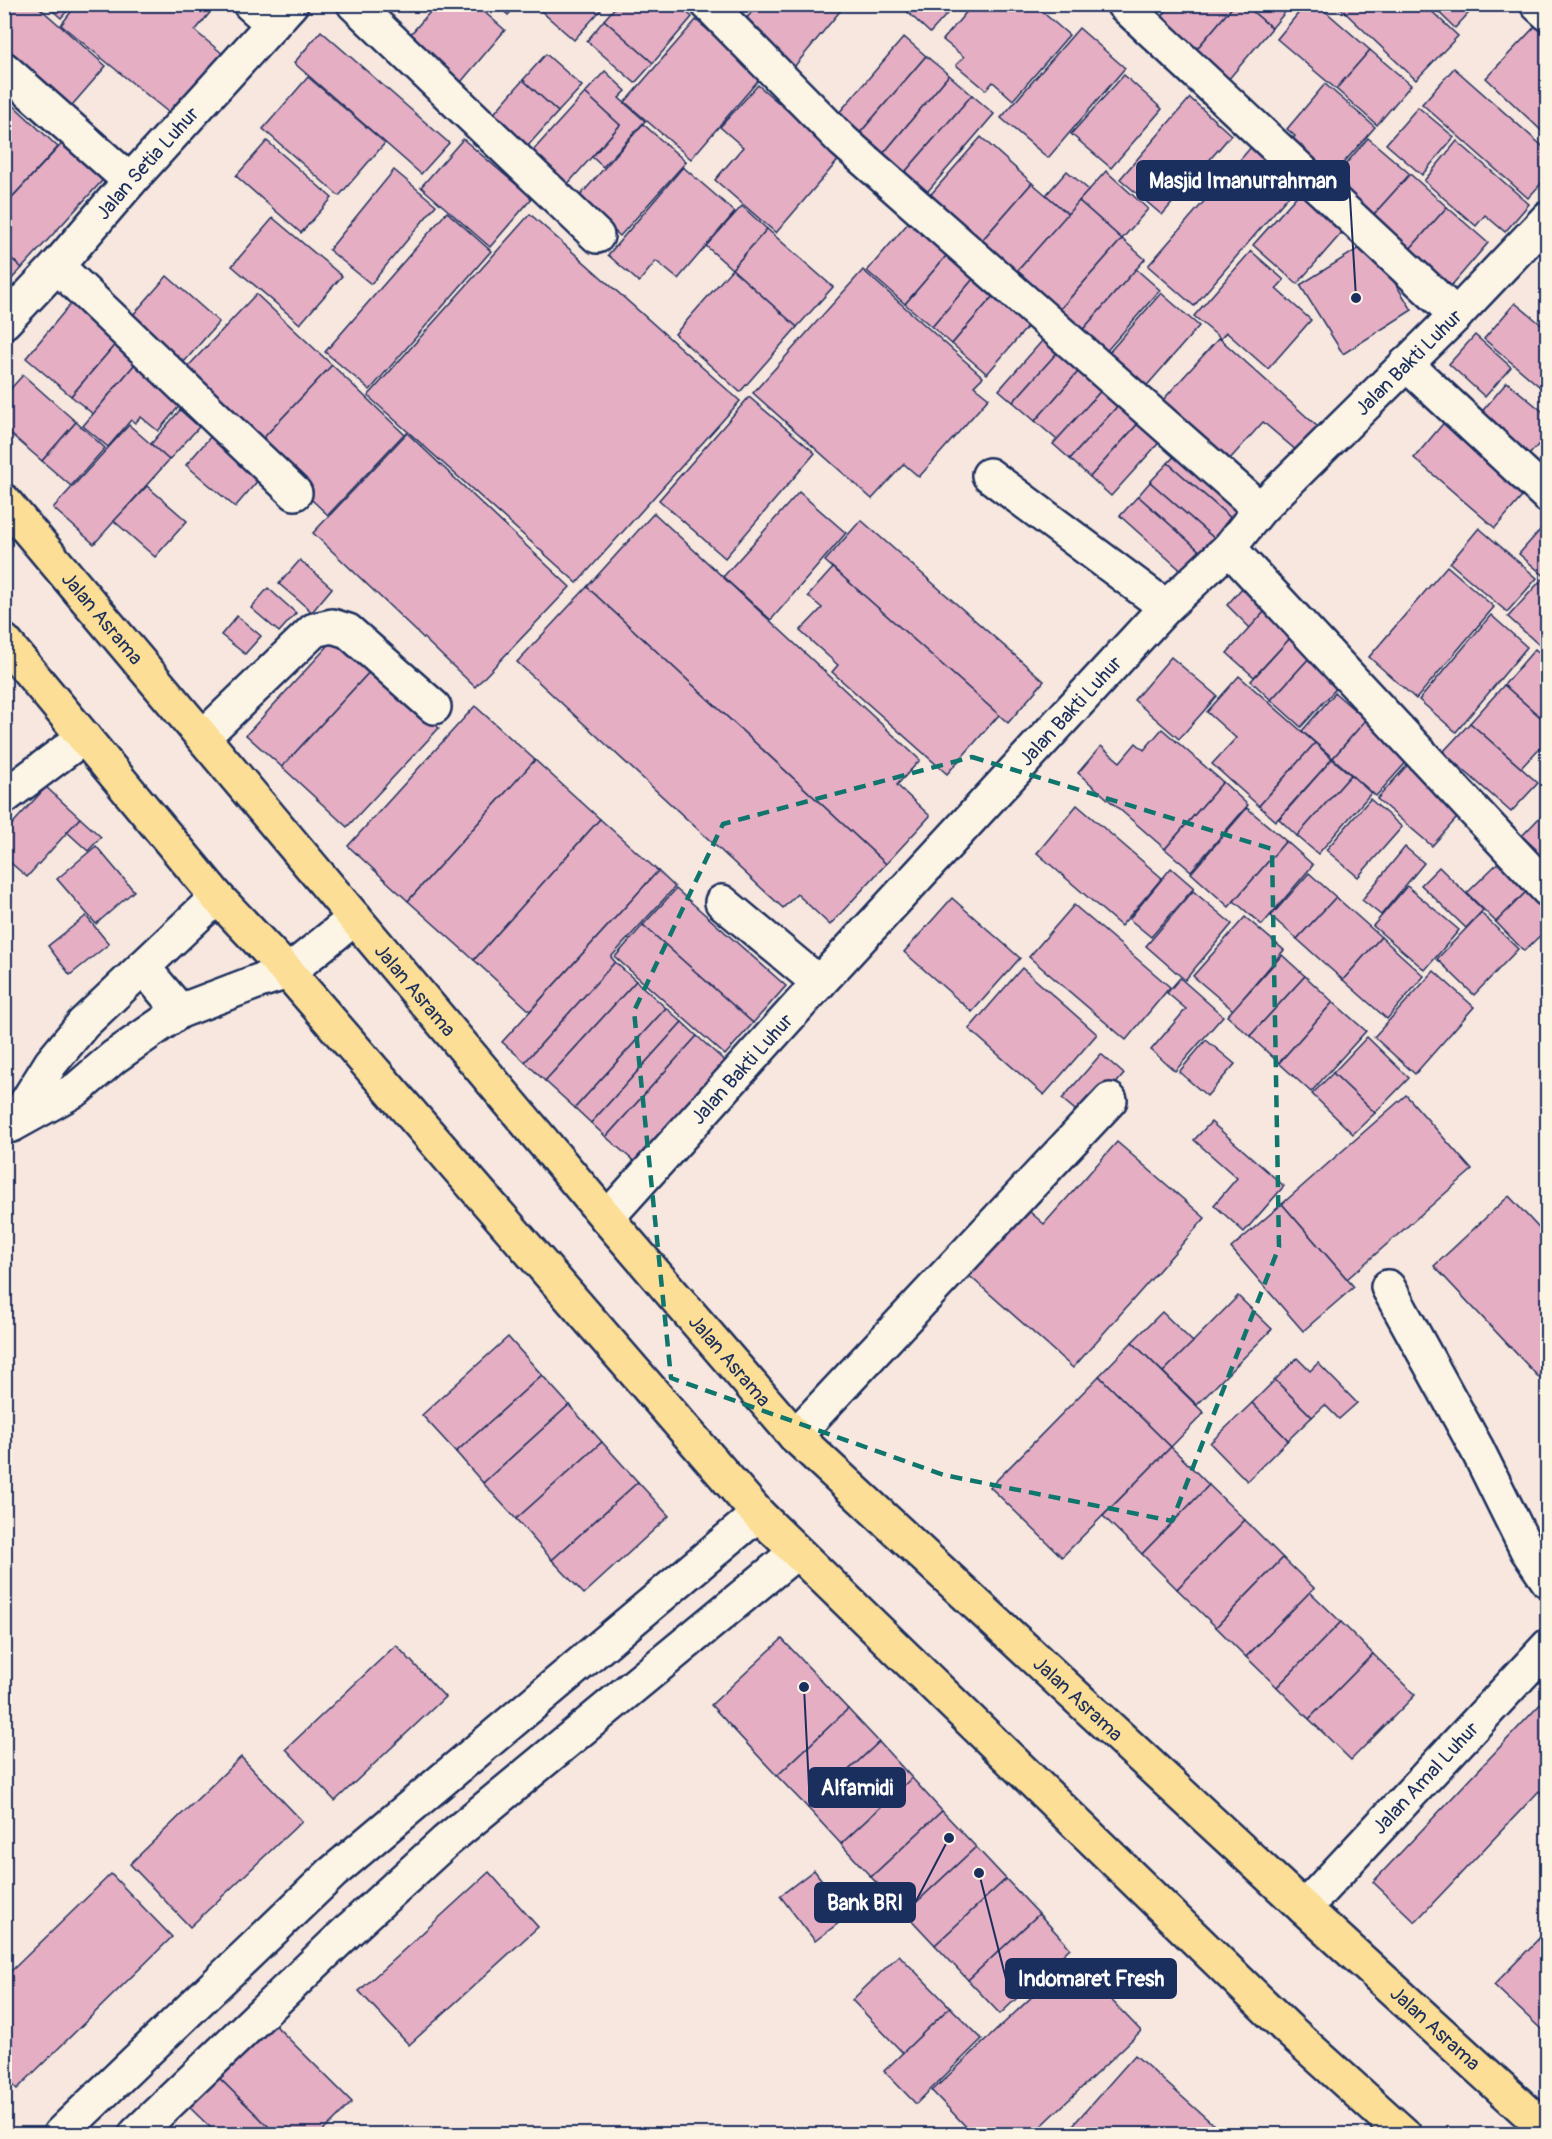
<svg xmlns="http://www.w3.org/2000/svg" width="1552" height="2139" font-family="Pangolin,sans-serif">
<rect width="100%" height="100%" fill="#f7e7de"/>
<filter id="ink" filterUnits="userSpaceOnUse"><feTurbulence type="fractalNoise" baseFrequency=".0167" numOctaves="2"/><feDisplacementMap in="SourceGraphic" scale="12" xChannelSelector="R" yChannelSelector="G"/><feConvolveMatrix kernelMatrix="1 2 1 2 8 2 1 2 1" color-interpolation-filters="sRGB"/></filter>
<g filter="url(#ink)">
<g fill="#e5aec3" stroke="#1b2f5e" stroke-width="1.5">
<polygon points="8,4 35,4 106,66 66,112 4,59 4,9"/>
<polygon points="45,4 73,4 61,18"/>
<polygon points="77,4 217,4 195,31 223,54 173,116 61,25"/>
<polygon points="437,4 475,4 505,30 461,82 409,36"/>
<polygon points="496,4 518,4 508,15"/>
<polygon points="533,4 606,4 574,40"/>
<polygon points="618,4 678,4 692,17 653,63 604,20"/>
<polygon points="758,4 846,4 794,67 743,23"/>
<polygon points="899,4 956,4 930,33"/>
<polygon points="973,4 1033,4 1069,35 1013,100 993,82 986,90 956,65 964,57 943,40"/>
<polygon points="1172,4 1235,4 1189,58 1153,27"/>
<polygon points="1235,4 1244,4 1272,28 1222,87 1189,58"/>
<polygon points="1244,4 1292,4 1272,28"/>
<polygon points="1306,4 1317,4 1370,50 1336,89 1277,39"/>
<polygon points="1336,4 1424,4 1458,36 1416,80"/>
<polygon points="1430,4 1477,4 1455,28"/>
<polygon points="1545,16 1548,18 1548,137 1486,78"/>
<polygon points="604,20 653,63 635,83 587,41"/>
<polygon points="696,20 762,76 691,159 625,102"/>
<polygon points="1079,28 1125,68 1048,158 1001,118"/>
<polygon points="321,31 449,143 421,174 294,63"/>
<polygon points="904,37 926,56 854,140 832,121"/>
<polygon points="1370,50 1411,85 1377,125 1336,89"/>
<polygon points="546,54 582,86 558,112 523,80"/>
<polygon points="926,56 949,75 878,160 854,140"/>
<polygon points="1454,68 1548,151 1548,176 1528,198 1422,104"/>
<polygon points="605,71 626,91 619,98 645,121 603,167 592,157 620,125 585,93"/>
<polygon points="949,75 972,95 899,179 878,160"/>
<polygon points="1124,75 1162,109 1111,168 1071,134"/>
<polygon points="308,77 385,143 339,196 263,129"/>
<polygon points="523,80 558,112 525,149 490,118"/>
<polygon points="1325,84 1375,127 1331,177 1291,141 1295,136 1287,129"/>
<polygon points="758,85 841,157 776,233 715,180 743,147 720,127"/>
<polygon points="585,93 620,125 565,187 529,155"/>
<polygon points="972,95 994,114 922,198 899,179"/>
<polygon points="1190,98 1231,135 1162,215 1120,179"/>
<polygon points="12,104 58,147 4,206 4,112"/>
<polygon points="1418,107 1454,137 1422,175 1386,144"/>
<polygon points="643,124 686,162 620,236 578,198"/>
<polygon points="72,133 112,170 22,268 4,252 4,206"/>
<polygon points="981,137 1032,183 978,245 926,200"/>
<polygon points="1368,138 1410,174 1366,223 1325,188"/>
<polygon points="463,139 532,198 490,247 421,187"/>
<polygon points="267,141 332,198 301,233 236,176"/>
<polygon points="1457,141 1529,204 1505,232 1485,215 1476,226 1424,181"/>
<polygon points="1252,146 1297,186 1194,306 1148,266"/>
<polygon points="683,167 735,212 678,279 656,261 639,282 608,255"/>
<polygon points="394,170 436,205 371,284 329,250"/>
<polygon points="1067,171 1089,190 1068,214 1046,195"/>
<polygon points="1106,171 1148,209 1122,239 1079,201"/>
<polygon points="1410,174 1447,207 1403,257 1366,223"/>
<polygon points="1309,182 1352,221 1297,284 1253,245"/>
<polygon points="1032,183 1068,214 1013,276 978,245"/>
<polygon points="1079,201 1122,239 1056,314 1013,276"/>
<polygon points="742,206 767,229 732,269 706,246"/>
<polygon points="1447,207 1488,243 1445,293 1403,257"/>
<polygon points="447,212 491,251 370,390 325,352"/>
<polygon points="530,214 740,401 577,583 368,396"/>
<polygon points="915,215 953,248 905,304 867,271"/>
<polygon points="273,218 342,276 300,324 232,266"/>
<polygon points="767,229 833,287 797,327 732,269"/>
<polygon points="1122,239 1145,259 1079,334 1056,314"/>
<polygon points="1369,242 1412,310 1343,354 1300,285"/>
<polygon points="953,248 980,271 932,327 905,304"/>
<polygon points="1251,251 1284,280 1276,289 1311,320 1268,369 1226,332 1221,339 1194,316"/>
<polygon points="4,252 22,268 4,287"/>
<polygon points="732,269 797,327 740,392 675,334"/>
<polygon points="1136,269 1160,290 1103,355 1079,334"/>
<polygon points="863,270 983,377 974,386 989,398 919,477 904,464 872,499 753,393"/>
<polygon points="980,271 1000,288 952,344 932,327"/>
<polygon points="167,276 219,322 184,362 132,316"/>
<polygon points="1000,288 1035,318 987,374 952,344"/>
<polygon points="1161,293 1199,326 1143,390 1106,356"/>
<polygon points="256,294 332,365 255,447 180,375"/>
<polygon points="73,301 119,340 71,396 26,358"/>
<polygon points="1515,303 1548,330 1548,377 1540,387 1484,339"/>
<polygon points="1049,333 1064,345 1013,402 999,390"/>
<polygon points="1475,335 1511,367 1485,397 1449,364"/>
<polygon points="1219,338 1318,427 1297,451 1263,422 1229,460 1162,401"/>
<polygon points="119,340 140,358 93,414 71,396"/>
<polygon points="1064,345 1085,364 1035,421 1013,402"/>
<polygon points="140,358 187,397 158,431 141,417 135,423 131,420 108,447 83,426"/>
<polygon points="1085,364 1107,384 1057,440 1035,421"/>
<polygon points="332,365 404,434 328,515 255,447"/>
<polygon points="23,375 76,422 42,461 4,428 4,396"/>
<polygon points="1507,382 1548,416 1548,434 1528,456 1479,415"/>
<polygon points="1107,384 1124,399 1070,459 1053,444"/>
<polygon points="749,397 815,453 725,558 659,500"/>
<polygon points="1124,399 1144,417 1090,477 1070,459"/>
<polygon points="180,410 199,427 169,460 151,444"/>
<polygon points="1144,417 1165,436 1111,496 1090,477"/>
<polygon points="1447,419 1528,490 1495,528 1414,458"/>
<polygon points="76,422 105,448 71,486 42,461"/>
<polygon points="129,425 169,460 94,544 53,508"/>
<polygon points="218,428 267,470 235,507 186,465"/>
<polygon points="407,433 570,587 475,687 313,533"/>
<polygon points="1180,450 1245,507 1233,520 1168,463"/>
<polygon points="1168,463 1233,520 1216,540 1150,482"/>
<polygon points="1150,482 1216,540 1203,554 1138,496"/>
<polygon points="147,486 187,521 155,557 114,521"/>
<polygon points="799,492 846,533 771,620 723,577"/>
<polygon points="1138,496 1203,554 1185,574 1120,516"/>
<polygon points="654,513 920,760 897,785 930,816 886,864 587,587"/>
<polygon points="861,520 1044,681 1008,723 825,561"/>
<polygon points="1548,521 1548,579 1519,554"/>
<polygon points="1479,528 1537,578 1507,612 1450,563"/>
<polygon points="300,560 332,588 312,612 279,584"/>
<polygon points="1447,566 1494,607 1416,699 1369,657"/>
<polygon points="833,568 999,715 947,774 832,672 838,665 800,631 822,608 808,596"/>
<polygon points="1542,579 1548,584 1548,634 1538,644 1508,617"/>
<polygon points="587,587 886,864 830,925 797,894 783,908 517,662"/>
<polygon points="268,588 296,613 279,632 251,608"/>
<polygon points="1242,588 1266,610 1250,628 1227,605"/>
<polygon points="1266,610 1293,635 1254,677 1227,653"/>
<polygon points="1491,615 1527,647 1456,732 1419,700"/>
<polygon points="237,616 261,636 245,654 221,635"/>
<polygon points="338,635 373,668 282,767 246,735"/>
<polygon points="1293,635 1313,654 1271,700 1251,681"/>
<polygon points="1535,649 1548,660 1548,724 1504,685"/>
<polygon points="1313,654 1343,681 1301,727 1271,700"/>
<polygon points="1171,657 1217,696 1179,739 1134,700"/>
<polygon points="373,668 439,728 347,827 282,767"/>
<polygon points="1239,676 1315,743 1259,806 1212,764 1236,738 1207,712"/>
<polygon points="1504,685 1548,724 1548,739 1521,768 1470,723"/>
<polygon points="1335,693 1366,720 1333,758 1302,731"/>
<polygon points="475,706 535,760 408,901 348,846"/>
<polygon points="1366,720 1410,758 1376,796 1333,758"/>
<polygon points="1470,723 1538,783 1511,812 1443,752"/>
<polygon points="1162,729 1223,782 1165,849 1078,773 1101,746 1120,762 1136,743 1144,750"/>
<polygon points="1315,743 1332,759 1276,821 1259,806"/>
<polygon points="1332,759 1351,775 1297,836 1279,819"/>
<polygon points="535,760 600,819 474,960 408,901"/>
<polygon points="1410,762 1465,809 1432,846 1377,799"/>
<polygon points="1351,775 1371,793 1318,854 1297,836"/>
<polygon points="1223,782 1248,805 1191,871 1165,849"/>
<polygon points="46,787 80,818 27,877 4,857 4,833"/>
<polygon points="1370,799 1402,827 1358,877 1326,850"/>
<polygon points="1077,805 1162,878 1121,926 1037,853"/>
<polygon points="1247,808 1286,841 1229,907 1191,873"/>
<polygon points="1542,815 1548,820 1548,881 1526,861 1536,849 1522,836"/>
<polygon points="80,818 101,837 88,851 67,832"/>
<polygon points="600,819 658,871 530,1011 474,960"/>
<polygon points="1286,841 1313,865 1262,925 1234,901"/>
<polygon points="96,846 134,891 96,924 57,879"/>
<polygon points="1405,847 1424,863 1381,915 1362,900"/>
<polygon points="1504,857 1532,886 1496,922 1467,893"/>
<polygon points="1439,867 1483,910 1466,928 1421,885"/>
<polygon points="1171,868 1194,888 1151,937 1129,919"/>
<polygon points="658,871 675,887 611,957 615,962 525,1062 502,1042"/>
<polygon points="1309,873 1336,897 1297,939 1271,916"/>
<polygon points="1407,886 1459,930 1425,970 1373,926"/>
<polygon points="1532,886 1548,901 1548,928 1524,951 1496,922"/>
<polygon points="676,889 786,986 753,1023 643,925"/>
<polygon points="1193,891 1232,924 1185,980 1146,946"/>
<polygon points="1336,897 1381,937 1343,980 1297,939"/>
<polygon points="952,898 1020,958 972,1012 904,952"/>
<polygon points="1074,905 1170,987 1126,1040 1029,957"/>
<polygon points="1481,913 1518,949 1474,995 1437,959"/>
<polygon points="86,916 109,944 70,975 48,946"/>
<polygon points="1245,917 1284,950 1233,1010 1193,976"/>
<polygon points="643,925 753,1023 725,1055 615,957"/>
<polygon points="1381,937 1424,976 1387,1019 1343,980"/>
<polygon points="1282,955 1305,976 1250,1036 1227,1016"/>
<polygon points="615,962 636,981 545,1081 525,1062"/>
<polygon points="1022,968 1097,1034 1044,1095 969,1029"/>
<polygon points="1434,971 1474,1007 1415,1074 1374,1037"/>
<polygon points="1305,976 1333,1002 1279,1063 1250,1036"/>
<polygon points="1180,978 1223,1016 1175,1071 1151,1050 1186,1009 1167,993"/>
<polygon points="636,981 666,1008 575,1108 545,1081"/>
<polygon points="1333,1002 1366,1031 1311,1092 1279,1063"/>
<polygon points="666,1008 682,1022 591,1123 575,1108"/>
<polygon points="682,1022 697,1036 606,1137 591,1123"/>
<polygon points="697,1036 727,1063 636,1163 606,1137"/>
<polygon points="1367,1037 1409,1078 1375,1113 1333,1073"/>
<polygon points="1206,1040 1235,1064 1207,1096 1179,1072"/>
<polygon points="1101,1054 1124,1074 1086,1119 1062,1099"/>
<polygon points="1333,1073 1375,1113 1353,1134 1312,1094"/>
<polygon points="1406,1095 1472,1170 1347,1279 1282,1204"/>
<polygon points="1211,1122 1284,1186 1244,1232 1214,1205 1237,1178 1194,1140"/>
<polygon points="1117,1142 1205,1218 1073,1368 965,1272 1023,1206 1044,1224"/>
<polygon points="1509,1196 1548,1238 1548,1387 1434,1266"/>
<polygon points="1282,1204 1354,1287 1303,1331 1231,1248"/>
<polygon points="1238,1296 1272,1329 1197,1405 1163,1372"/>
<polygon points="1162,1312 1193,1342 1163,1372 1132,1342"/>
<polygon points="508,1337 542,1375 456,1452 422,1415"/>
<polygon points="1132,1342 1204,1413 1171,1447 1099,1376"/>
<polygon points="1297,1358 1310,1371 1318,1363 1357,1403 1339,1419 1325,1405 1312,1417 1275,1380"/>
<polygon points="542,1375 569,1405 483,1483 456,1452"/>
<polygon points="1099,1376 1171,1447 1062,1557 990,1487"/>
<polygon points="1275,1380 1312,1417 1288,1440 1252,1403"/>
<polygon points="1252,1403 1288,1440 1247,1481 1210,1443"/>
<polygon points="569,1405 602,1442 516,1519 483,1483"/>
<polygon points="602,1442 638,1482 552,1560 516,1519"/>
<polygon points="1171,1447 1209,1485 1142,1554 1103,1516"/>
<polygon points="638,1482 669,1516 584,1594 552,1560"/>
<polygon points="1209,1485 1245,1520 1177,1589 1142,1554"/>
<polygon points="1245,1520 1283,1558 1216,1627 1177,1589"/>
<polygon points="1283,1558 1314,1588 1246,1657 1216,1627"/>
<polygon points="1310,1592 1341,1622 1277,1687 1246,1657"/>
<polygon points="1341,1622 1373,1654 1309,1719 1277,1687"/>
<polygon points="782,1639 848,1709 777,1776 711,1705"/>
<polygon points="396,1645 445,1697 335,1801 286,1749"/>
<polygon points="1373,1654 1415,1695 1351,1760 1309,1719"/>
<polygon points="1546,1698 1548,1700 1548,1799 1539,1791 1415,1922 1373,1882"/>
<polygon points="848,1709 879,1742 808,1808 777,1776"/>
<polygon points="879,1742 912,1778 841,1844 808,1808"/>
<polygon points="241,1757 302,1821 190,1927 130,1864"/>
<polygon points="912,1778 942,1811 871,1877 841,1844"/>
<polygon points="942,1811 976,1847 905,1913 871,1877"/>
<polygon points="976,1847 1006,1879 935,1945 905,1913"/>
<polygon points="814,1870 849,1915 815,1941 780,1896"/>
<polygon points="489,1872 538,1927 409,2045 359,1991"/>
<polygon points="111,1874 172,1937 17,2089 4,2076 4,1978"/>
<polygon points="1006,1879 1039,1914 968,1980 935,1945"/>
<polygon points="1039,1914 1070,1948 1000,2014 968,1980"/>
<polygon points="1548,1929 1548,2022 1541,2029 1494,1985"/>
<polygon points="899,1955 950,2007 903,2053 852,2000"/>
<polygon points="1072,1959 1141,2031 1033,2134 973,2134 932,2091"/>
<polygon points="950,2007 982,2039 916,2104 884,2071"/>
<polygon points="267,2017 352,2102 320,2134 276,2134 213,2072"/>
<polygon points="1135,2055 1224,2134 1065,2134"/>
<polygon points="213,2072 276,2134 217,2134 183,2101"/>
</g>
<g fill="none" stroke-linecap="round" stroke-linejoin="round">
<defs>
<g id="minor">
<polyline points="250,4 273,24"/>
<polyline points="354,4 597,236"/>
<polyline points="708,4 843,141 1260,509"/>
<polyline points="1123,4 1456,315"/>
<polyline points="1537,4 1548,14"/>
<polyline points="4,69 130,181"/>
<polyline points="57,266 295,493"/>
<path id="s1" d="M4,322L57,266L130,181L291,4"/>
<polyline points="1406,364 1548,496"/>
<polyline points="989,475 1166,607"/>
<polyline points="1229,548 1548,890"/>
<polyline points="203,737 314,630 332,626 348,631 434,707"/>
<polyline points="4,797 84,737"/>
<polyline points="722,902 819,983"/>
<polyline points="143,967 180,1011"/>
<polyline points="14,1122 51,1063 83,1024 217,897"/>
<polyline points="12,1125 77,1089 114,1057 180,1011 259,981 288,972 355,918"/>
<path id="s2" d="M607,1218L819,983L1166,607L1229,548L1260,509L1456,315L1548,218"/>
<polyline points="1388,1287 1477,1449 1527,1550 1548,1581"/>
<polyline points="795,1436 1110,1100"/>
<path id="s3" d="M1304,1908L1548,1646"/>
<polyline points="60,2134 332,1873 758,1514"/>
<polyline points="136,2134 349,1930 445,1842 795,1553"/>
</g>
<g id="highway">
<path id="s4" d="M4,501L607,1218L795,1436L1304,1908L1548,2131"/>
<polyline points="4,641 217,897 288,972 758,1514 1289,2030 1404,2134"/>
</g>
</defs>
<use href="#minor" stroke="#1b2f5e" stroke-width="38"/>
<use href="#highway" stroke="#1b2f5e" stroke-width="38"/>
<use href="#minor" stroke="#fcf5e5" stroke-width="33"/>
<use href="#highway" stroke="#fcde96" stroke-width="33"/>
</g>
</g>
<path fill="none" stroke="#0f766e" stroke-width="4.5" stroke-dasharray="12 8" stroke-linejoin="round" d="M972,757L1272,849L1279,1247L1172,1521L944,1475L671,1378L634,1011L723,824Z"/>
<g text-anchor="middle" stroke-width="6" stroke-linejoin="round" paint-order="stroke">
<g font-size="20" fill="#1b2f5e" stroke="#fcf5e5">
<text dy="7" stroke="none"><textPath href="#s1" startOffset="214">Jalan Setia Luhur</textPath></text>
<text dy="7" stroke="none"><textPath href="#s2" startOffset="1173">Jalan Bakti Luhur</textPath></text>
<text dy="7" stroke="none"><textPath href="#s4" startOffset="153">Jalan Asrama</textPath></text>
<text dy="7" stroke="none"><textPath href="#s2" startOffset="687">Jalan Bakti Luhur</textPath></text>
<text dy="7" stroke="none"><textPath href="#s4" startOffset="639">Jalan Asrama</textPath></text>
<text dy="7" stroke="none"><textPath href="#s2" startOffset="201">Jalan Bakti Luhur</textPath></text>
<text dy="7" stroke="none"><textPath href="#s4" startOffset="1125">Jalan Asrama</textPath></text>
<text dy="7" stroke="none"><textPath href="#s4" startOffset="1611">Jalan Asrama</textPath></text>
<text dy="7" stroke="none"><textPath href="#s3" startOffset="178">Jalan Amal Luhur</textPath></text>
<text dy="7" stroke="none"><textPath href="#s4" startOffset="2097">Jalan Asrama</textPath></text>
</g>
</g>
<path fill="none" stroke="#1b2f5e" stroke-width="2" d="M1356 298L1349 181M804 1687L809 1787M949 1838L915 1903M979 1873L1006 1979"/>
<g fill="#1b2f5e" stroke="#fcf5e5" stroke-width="2">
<circle cx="1356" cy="298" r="6"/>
<circle cx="804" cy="1687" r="6"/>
<circle cx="949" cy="1838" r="6"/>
<circle cx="979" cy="1873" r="6"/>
</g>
<g fill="#1b2f5e" stroke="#1b2f5e" stroke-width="2">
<rect x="1137" y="161" width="212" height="39" rx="6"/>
<rect x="809" y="1768" width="96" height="39" rx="6"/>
<rect x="815" y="1883" width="100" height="39" rx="6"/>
<rect x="1006" y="1959" width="170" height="39" rx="6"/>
</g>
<g font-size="21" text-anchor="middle" font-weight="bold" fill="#fff">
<text x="1243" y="188">Masjid Imanurrahman</text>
<text x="857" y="1795">Alfamidi</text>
<text x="865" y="1910">Bank BRI</text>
<text x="1091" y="1986">Indomaret Fresh</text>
</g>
<rect width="1552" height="2139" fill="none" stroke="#fcf5e5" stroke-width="24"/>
<rect x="12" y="12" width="1528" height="2115" fill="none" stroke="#1b2f5e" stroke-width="2" filter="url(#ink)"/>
</svg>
